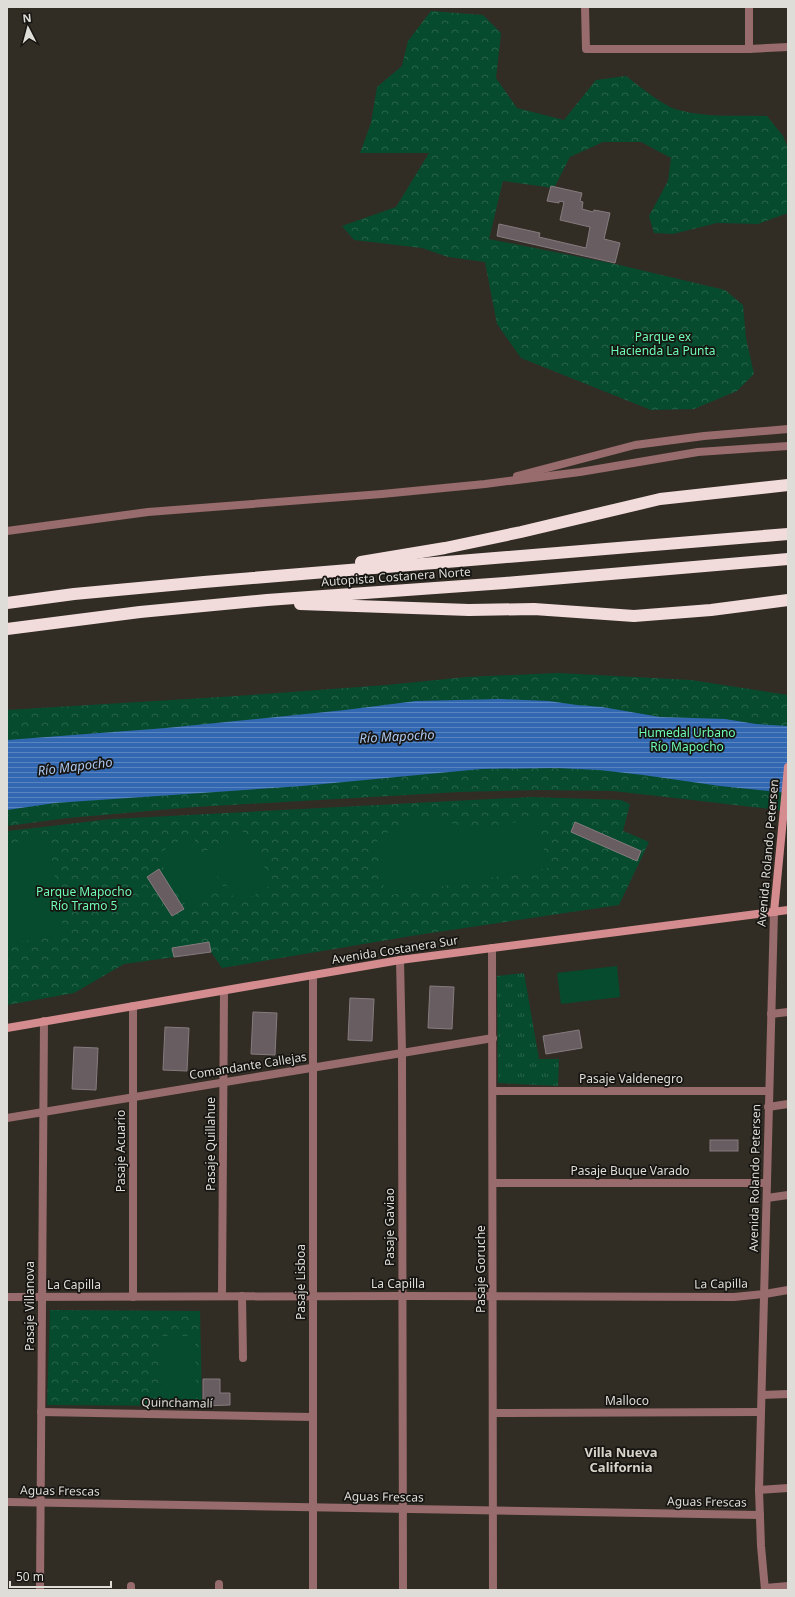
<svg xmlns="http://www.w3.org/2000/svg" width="795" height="1597" font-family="'Noto Sans',sans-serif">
<defs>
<pattern id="grass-tufts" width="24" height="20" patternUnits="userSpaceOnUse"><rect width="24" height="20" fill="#064b2e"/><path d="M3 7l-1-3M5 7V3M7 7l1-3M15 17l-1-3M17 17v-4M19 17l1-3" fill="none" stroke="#2a644c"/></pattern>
<pattern id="forest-crowns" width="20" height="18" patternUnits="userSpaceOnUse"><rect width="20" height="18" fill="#064b2e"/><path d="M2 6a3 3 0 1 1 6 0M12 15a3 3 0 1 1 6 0" fill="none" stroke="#2a644c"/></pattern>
<pattern id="water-rules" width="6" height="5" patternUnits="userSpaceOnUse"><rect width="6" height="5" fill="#3268b1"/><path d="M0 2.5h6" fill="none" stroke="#5984be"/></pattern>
</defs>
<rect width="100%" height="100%" fill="#312d25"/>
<polygon fill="url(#grass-tufts)" points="524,973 539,1059 559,1059 558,1086 498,1083 497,976"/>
<g fill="url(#forest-crowns)">
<path d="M431,11L483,15L501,33L496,78L517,108L564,120L596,80L626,76C638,85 661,104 675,109C704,118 737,115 767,116L783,136L788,148V213L758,224L717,223L673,234L654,233L649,216L668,181L671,158L641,142H603L570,157L554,188L503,181L489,239L615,264L725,290L743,305L746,338L754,374L737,391L694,409L651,410L521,358L497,324L485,262L448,257L422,248L354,240L342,226L396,207L429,153H360L371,123L377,87L402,66L408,41Z"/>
<polygon points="558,673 691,680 788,695 788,811 613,791 541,790 459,792 195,807 68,818 7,826 7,710 237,696 386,685 467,677"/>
<polygon points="531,797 621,800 630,804 623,831 649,842 619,905 411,936 222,968 211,952 124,964 74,993 7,1005 7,831 112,819"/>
<polygon points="50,1310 200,1311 202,1406 47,1405"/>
</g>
<g fill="#064b2e">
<polygon points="418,815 474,829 537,819 548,868 385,896 377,839"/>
<polygon points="241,829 274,883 238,905 206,851"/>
<polygon points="191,834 224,888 188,909 156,855"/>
<polygon points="48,837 64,934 7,944 7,844"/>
<polygon points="617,966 620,997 561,1004 557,973"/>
<polygon points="161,1336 195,1336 196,1403 162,1403"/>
</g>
<polygon fill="url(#water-rules)" points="501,699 549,701 577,705 602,707 660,717 725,719 756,724 788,726 788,793 720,786 643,775 599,770 556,768 481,769 302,786 55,803 7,810 7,740 166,728 345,710 416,701"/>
<g fill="#685d61" stroke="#867b7f">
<polygon points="551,186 582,193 580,201 583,202 582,209 593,212 594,210 610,213 604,239 620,243 615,263 497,236 499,224 540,233 539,237 586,248 590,227 560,220 564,202 559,201 559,203 547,201"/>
<polygon points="575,822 641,851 637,861 571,832"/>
<polygon points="159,869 184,909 172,916 147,877"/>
<polygon points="209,942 211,952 174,957 172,948"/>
<polygon points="430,986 454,987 452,1029 428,1028"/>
<polygon points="350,998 374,999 372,1041 348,1040"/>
<polygon points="253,1012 277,1013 275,1055 251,1054"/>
<polygon points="165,1027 189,1028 187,1071 163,1070"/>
<polygon points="579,1030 582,1048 546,1054 543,1036"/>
<polygon points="74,1047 98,1048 96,1090 72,1089"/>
<rect x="710" y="1140" width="28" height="11"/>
<polygon points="203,1379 220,1379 220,1393 230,1393 230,1405 203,1406"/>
</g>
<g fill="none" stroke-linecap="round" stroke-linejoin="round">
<g stroke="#986b6c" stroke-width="8">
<polyline points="585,7 586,49 749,49"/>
<polyline points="749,7 749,49 788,47"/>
<polyline points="242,1296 243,1358"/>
</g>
<g stroke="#986b6c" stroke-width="8">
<polyline points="492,948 493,1590"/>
<polyline points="400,960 402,1052 403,1590"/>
<polyline points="771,1014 788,1012"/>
<polyline points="493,1091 769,1091"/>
<polyline points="768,1107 788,1104"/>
<polyline points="7,1118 493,1038"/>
<polyline points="493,1183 767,1183"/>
<polyline points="767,1198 788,1195"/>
<polyline points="222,1296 224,991"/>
<polyline points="133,1297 133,1006"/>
<polyline points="762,1395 788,1394"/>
<polyline points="41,1412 313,1417"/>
<polyline points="493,1413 761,1412"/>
<polyline points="759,1490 788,1488"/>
<polyline points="7,1502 760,1515"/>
<polyline points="219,1584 219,1590"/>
<polyline points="765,1588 788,1586"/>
<polyline points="40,1590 44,1021"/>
<polyline points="131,1590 131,1586"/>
<polyline points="313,1590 313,975"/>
</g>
<g stroke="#986b6c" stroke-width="8">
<polyline points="517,476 635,445 704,436 788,429"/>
<polyline points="7,531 148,512 382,494 485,484 580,472 698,452 788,446"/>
<polyline points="7,1297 403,1296 734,1297 765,1294 788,1290"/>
<polyline points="765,1590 761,1546 759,1490 774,912"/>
</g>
<g stroke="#d48c8f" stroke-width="8">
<polyline points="774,912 788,767"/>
<polyline points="7,1028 400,960 788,910"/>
</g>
<g stroke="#f2dbdb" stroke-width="12">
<polyline points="361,562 445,548 521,532 660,499 788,485"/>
<polyline points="7,603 74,594 204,582 788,534"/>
<polyline points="300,604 469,610 534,609 634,616 711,610 788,600"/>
<polyline points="7,629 140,612 267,600 505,583 788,559"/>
</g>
</g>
<g text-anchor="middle" stroke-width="3.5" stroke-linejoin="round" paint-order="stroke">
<g font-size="12" fill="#6efbb4" stroke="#171512">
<text x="663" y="341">Parque ex<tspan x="663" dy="14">Hacienda La Punta</tspan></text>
<text x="687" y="737">Humedal Urbano<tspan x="687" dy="14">Río Mapocho</tspan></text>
<text x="84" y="896">Parque Mapocho<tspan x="84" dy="14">Río Tramo 5</tspan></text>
</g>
<g font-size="12" fill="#dfddd7" stroke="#171512">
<text transform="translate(396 577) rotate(-4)" y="4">Autopista Costanera Norte</text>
<text transform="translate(768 853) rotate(-85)" y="4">Avenida Rolando Petersen</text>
<text transform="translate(395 950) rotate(-9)" y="4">Avenida Costanera Sur</text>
<text transform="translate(248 1066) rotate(-9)" y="4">Comandante Callejas</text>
<text x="631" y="1083">Pasaje Valdenegro</text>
<text transform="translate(211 1144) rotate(-90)" y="4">Pasaje Quillahue</text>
<text transform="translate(121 1151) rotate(-90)" y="4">Pasaje Acuario</text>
<text x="630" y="1175">Pasaje Buque Varado</text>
<text transform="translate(755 1178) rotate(-89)" y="4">Avenida Rolando Petersen</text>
<text transform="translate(390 1227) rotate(-90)" y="4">Pasaje Gaviao</text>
<text transform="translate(481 1269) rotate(-90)" y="4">Pasaje Goruche</text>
<text transform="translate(301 1282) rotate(-90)" y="4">Pasaje Lisboa</text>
<text x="398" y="1288">La Capilla</text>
<text transform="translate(721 1284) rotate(-1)" y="4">La Capilla</text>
<text x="74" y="1289">La Capilla</text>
<text transform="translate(30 1306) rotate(-90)" y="4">Pasaje Villanova</text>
<text x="627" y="1405">Malloco</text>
<text transform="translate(177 1403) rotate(1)" y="4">Quinchamalí</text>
<text transform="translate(60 1491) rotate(1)" y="4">Aguas Frescas</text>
<text transform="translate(384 1497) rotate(1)" y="4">Aguas Frescas</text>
<text transform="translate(707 1502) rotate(1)" y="4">Aguas Frescas</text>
</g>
<g font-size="13" font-style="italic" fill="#aac6ed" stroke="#171512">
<text transform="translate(397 736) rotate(-3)" y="5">Río Mapocho</text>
<text transform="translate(75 766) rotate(-7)" y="5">Río Mapocho</text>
</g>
<g font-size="13" font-weight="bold" fill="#d9d4ca" stroke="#171512">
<text x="621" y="1457">Villa Nueva<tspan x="621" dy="15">California</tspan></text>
</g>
</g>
<rect width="795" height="1597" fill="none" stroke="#dfddd7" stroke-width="16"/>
<g transform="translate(28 28) rotate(354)" stroke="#171512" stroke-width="3" paint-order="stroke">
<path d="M0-3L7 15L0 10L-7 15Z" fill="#dfddd7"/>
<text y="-6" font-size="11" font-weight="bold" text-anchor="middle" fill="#dfddd7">N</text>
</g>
<path d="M10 1581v6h101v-6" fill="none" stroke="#dfddd7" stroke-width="2"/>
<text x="16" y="1581" font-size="12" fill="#dfddd7" stroke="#171512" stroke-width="3" paint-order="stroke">50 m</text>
</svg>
